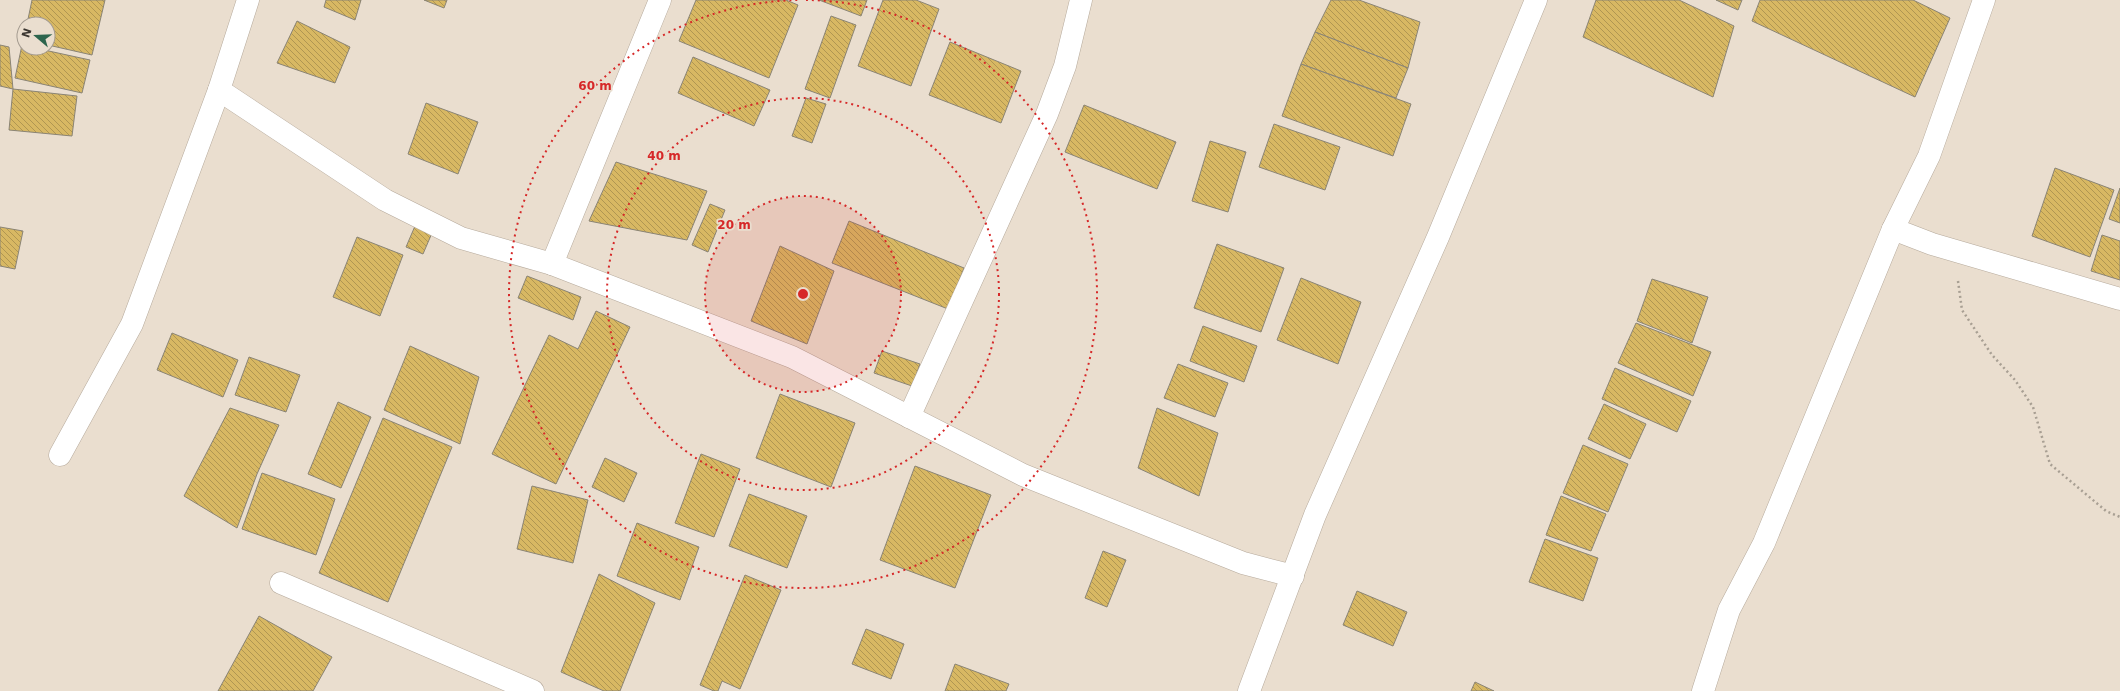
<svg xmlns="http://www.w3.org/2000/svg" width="2120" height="691" font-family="'DejaVu Sans',sans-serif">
<defs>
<pattern id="building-back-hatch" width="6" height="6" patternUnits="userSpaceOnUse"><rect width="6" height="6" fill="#d8b863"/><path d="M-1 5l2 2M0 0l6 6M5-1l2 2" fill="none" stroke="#b09652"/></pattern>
</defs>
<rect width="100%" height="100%" fill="#eadecf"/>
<g fill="url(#building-back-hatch)" stroke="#8a8475">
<polygon points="32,0 105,0 92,55 48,45 48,24 27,24"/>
<polygon points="326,0 361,0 355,20 324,7"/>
<polygon points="424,0 447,0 444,8"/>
<polygon points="696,0 786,0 798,5 769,78 679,41"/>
<polygon points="819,0 867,0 861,16"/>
<polygon points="883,0 916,0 939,9 911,86 858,66"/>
<polygon points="1331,0 1359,0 1420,22 1408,68 1315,32"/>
<polygon points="1596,0 1679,0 1734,26 1713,97 1583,37"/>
<polygon points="1716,0 1742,0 1738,10"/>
<polygon points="1760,0 1913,0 1950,18 1915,97 1752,21"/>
<polygon points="831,16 856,25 830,98 805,89"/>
<polygon points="297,21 350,47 335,83 277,63"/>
<polygon points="1315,32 1408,68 1396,98 1301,64"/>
<polygon points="950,42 1021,71 1001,123 929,95"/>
<polygon points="0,45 9,47 13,89 0,86"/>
<polygon points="22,45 24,48 35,48 90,60 82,93 15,78"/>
<polygon points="693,57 770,90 754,126 678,93"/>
<polygon points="1301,64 1411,104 1393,156 1282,116"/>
<polygon points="13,89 77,96 72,136 9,130"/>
<polygon points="806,98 826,104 812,143 792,136"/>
<polygon points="426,103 478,122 458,174 408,154"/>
<polygon points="1084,105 1176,142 1157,189 1065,152"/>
<polygon points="1274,124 1340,147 1325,190 1259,167"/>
<polygon points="1210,141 1246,152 1228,212 1192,201"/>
<polygon points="616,162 707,191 687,240 589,221"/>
<polygon points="2055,168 2114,190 2090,257 2032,236"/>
<polygon points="2120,188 2120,223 2109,219"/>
<polygon points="710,204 725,210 708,252 692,245"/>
<polygon points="849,221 964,268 948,309 832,263"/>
<polygon points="415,226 432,233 423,254 406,247"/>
<polygon points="0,227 23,231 15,269 0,266"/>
<polygon points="2102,235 2120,241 2120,280 2091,271"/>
<polygon points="357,237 403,255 380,316 333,297"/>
<polygon points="1217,244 1284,268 1261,332 1194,308"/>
<polygon points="780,246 834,271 807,344 751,321"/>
<polygon points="527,276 581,297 573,320 518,298"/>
<polygon points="1301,278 1361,302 1338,364 1277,340"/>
<polygon points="1652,279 1708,297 1692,343 1637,321"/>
<polygon points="596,311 630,327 556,484 492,454 549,335 578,349"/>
<polygon points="1636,323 1711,352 1693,396 1618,363"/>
<polygon points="1203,326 1257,346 1244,382 1190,361"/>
<polygon points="172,333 238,360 223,397 157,370"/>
<polygon points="410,346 479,377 460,444 384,410"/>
<polygon points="882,351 920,364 912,386 874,373"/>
<polygon points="249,357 300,375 286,412 235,395"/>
<polygon points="1178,364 1228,383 1215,417 1164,398"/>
<polygon points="1615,368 1691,401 1677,432 1602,399"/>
<polygon points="780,394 855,423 831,487 756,458"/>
<polygon points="338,402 371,417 341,488 308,474"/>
<polygon points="1604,404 1646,424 1630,459 1588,439"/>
<polygon points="230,408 279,425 257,474 237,528 184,496"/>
<polygon points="1157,408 1218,433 1199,496 1138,468"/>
<polygon points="383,418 452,447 388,602 319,573"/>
<polygon points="1583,445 1628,464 1608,512 1563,493"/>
<polygon points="701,454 740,469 714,537 675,523"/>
<polygon points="605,458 637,473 624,502 592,487"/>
<polygon points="915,466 991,495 955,588 880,560"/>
<polygon points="262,473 335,499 316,555 242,529"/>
<polygon points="532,486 588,500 573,563 517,549"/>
<polygon points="749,494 807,516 787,568 729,546"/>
<polygon points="1561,496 1606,514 1591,551 1546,535"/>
<polygon points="637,523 699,547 680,600 617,576"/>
<polygon points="1545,539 1598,558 1583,601 1529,582"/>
<polygon points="1103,551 1126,560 1107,607 1085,598"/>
<polygon points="599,574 655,603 620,691 604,691 561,672"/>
<polygon points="745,575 781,590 740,689 722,681 718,691 714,691 700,685"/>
<polygon points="1357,591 1407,612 1393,646 1343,625"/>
<polygon points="259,616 332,657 313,691 218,691"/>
<polygon points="866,629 904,644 891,679 852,664"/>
<polygon points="955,664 1009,684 1006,691 945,691"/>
<polygon points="1475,682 1494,691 1471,691"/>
</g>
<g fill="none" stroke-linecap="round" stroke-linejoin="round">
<defs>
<g id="street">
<polyline points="219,90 385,200 461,238 552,264 792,357 1023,475 1243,563 1293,576"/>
<polyline points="1893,229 1932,244 2120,299"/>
<polyline points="552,264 660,0"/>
<polyline points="909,417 1047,114 1065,66 1081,0"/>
<polyline points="60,455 132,324 219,90 248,0"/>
<polyline points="281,583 533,691"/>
<polyline points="1249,691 1315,515 1438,237 1536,0"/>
<polyline points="1703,691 1729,610 1764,543 1893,229 1929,156 1984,0"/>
</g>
</defs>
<use href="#street" stroke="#b6aa9c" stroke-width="23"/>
<polyline stroke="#a89f93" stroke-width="2.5" stroke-dasharray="2 3" stroke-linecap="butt" points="1958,281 1962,310 1992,355 2015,380 2033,407 2050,464 2106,511 2120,517"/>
<use href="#street" stroke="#fff" stroke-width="22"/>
</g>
<circle cx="803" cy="294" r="98" fill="#d62828" fill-opacity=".12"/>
<g fill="none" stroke="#d62828" stroke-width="2" stroke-dasharray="2 4">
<circle cx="803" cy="294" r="98"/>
<circle cx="803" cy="294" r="196"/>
<path d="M806 0A294 294 0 1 1 800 0"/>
</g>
<circle cx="803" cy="294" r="6" fill="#d62828" stroke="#eadecf" stroke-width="2"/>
<g font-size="12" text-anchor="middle" font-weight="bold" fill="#d62828" stroke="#eadecf" stroke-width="3.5" stroke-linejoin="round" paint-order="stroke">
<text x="595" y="90">60 m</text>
<text x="664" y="160">40 m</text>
<text x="734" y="229">20 m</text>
</g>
<g transform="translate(36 36) rotate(289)"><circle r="19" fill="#eadecf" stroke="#a49b90"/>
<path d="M0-3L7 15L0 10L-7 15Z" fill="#2d654d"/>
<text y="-6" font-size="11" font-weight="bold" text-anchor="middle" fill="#3c3731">N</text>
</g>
</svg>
